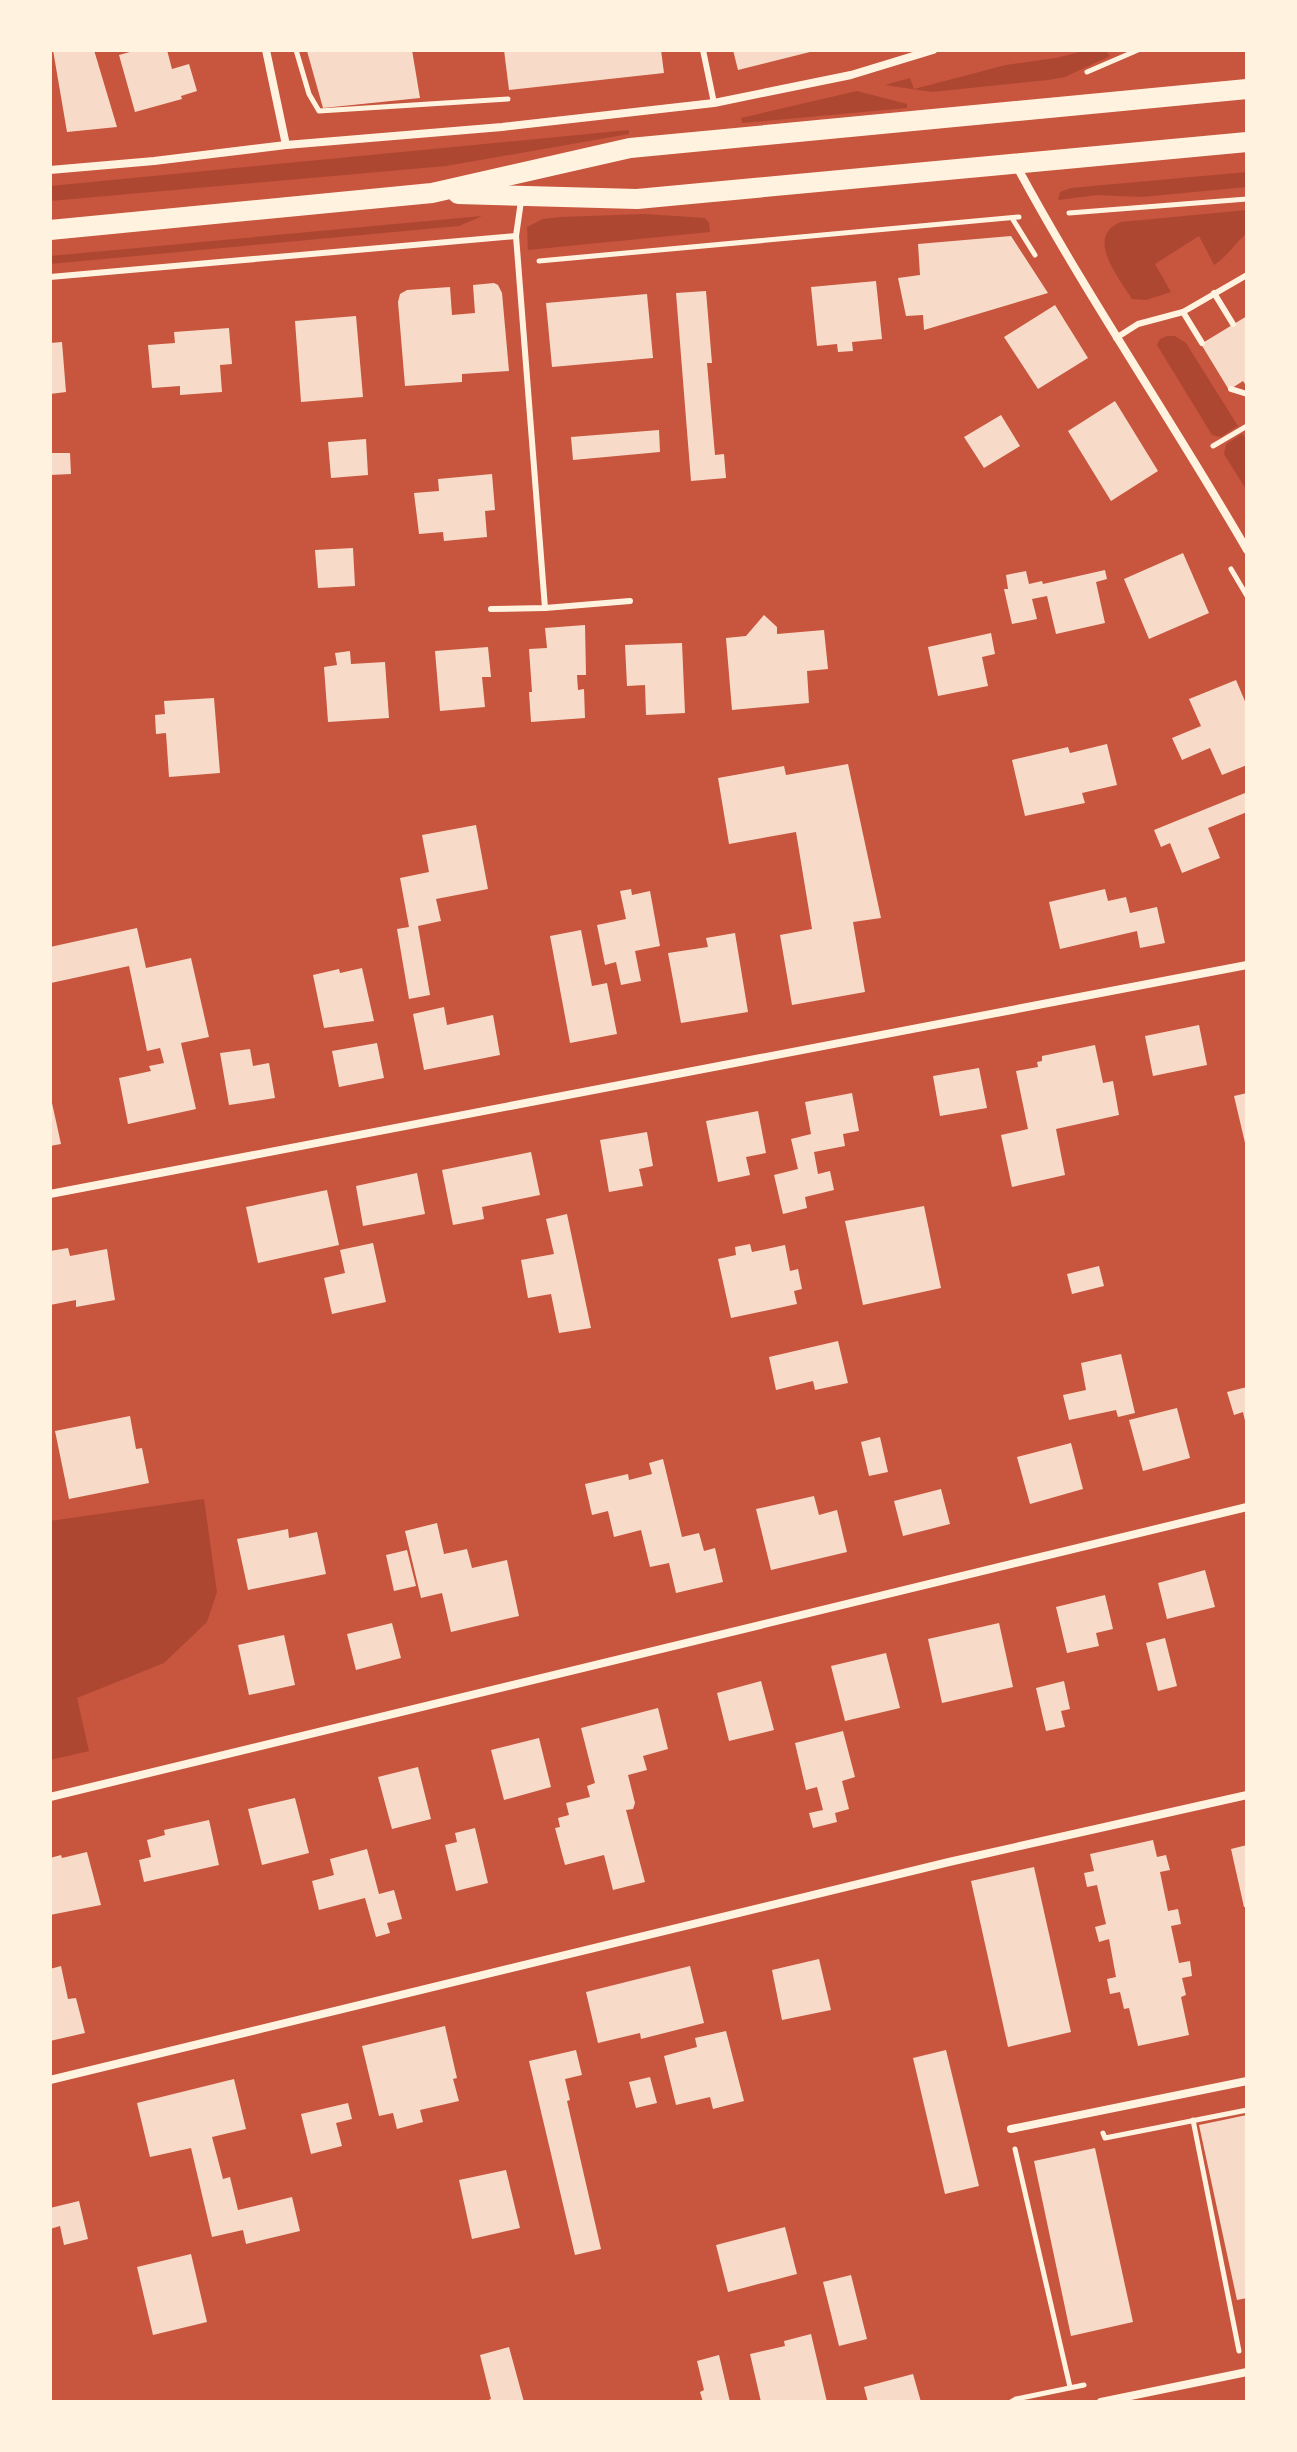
<svg xmlns="http://www.w3.org/2000/svg" width="1297" height="2452" font-family="'Alegreya Sans',sans-serif">
<rect width="100%" height="100%" fill="#c8553d"/>
<g fill="#ae4732">
<polygon points="1088,50 1105,50 1110,56 1065,77 1048,80 932,92 885,85 910,78 914,89 1006,65 1056,58"/>
<polygon points="857,91 907,104 907,108 742,123 741,118"/>
<polygon points="629,130 629,134 446,166 50,201 50,186"/>
<polygon points="1247,172 1247,187 1142,197 1097,195 1058,200 1060,192 1071,188"/>
<path d="M1247,210V233C1235,243 1228,256 1214,265L1199,236L1155,264L1171,292L1146,300L1132,299C1119,278 1084,236 1121,222Z"/>
<polygon points="645,214 705,218 709,223 710,232 528,250 527,227 543,219 560,217"/>
<polygon points="482,216 459,226 50,264 50,256 61,255"/>
<polygon points="1167,336 1175,336 1186,343 1238,426 1221,437 1212,435 1157,345 1160,339"/>
<polygon points="1242,434 1247,439 1247,491 1224,454 1226,444"/>
<polygon points="204,1499 217,1592 207,1622 164,1663 77,1698 89,1751 50,1760 50,1521"/>
</g>
<g fill="#f7dbc8">
<polygon points="53,50 94,50 117,127 67,132"/>
<polygon points="137,50 167,50 172,69 189,64 197,91 181,96 182,99 135,112 119,55"/>
<polygon points="412,50 420,98 323,108 307,51"/>
<polygon points="504,50 661,50 664,73 509,90"/>
<polygon points="733,50 814,50 814,51 738,70"/>
<polygon points="1011,236 1048,293 924,330 923,315 906,316 898,278 920,275 918,244"/>
<polygon points="876,281 882,339 852,342 853,351 838,352 837,344 817,346 811,287"/>
<polygon points="494,283 498,285 502,293 509,371 462,374 462,382 405,386 398,302 400,294 407,290 450,287 452,315 475,313 473,285"/>
<polygon points="706,291 712,363 707,363 715,455 724,454 726,478 691,481 676,293"/>
<polygon points="647,294 653,358 552,367 546,303"/>
<polygon points="1055,305 1088,358 1038,389 1004,337"/>
<polygon points="356,316 363,397 301,402 295,321"/>
<polygon points="1247,316 1247,387 1243,381 1229,390 1201,344"/>
<polygon points="229,328 232,364 220,365 222,392 180,395 180,386 152,388 148,345 175,343 174,332"/>
<polygon points="62,342 66,392 50,394 50,343"/>
<polygon points="1115,401 1158,471 1111,501 1068,431"/>
<polygon points="1001,415 1020,446 984,468 964,437"/>
<polygon points="659,430 660,452 573,460 571,437"/>
<polygon points="366,439 368,475 331,478 328,442"/>
<polygon points="50,453 70,453 71,474 50,475"/>
<polygon points="492,474 495,510 485,511 487,537 444,541 443,532 419,534 414,493 439,491 438,479"/>
<polygon points="353,548 355,586 318,588 315,550"/>
<polygon points="1183,553 1209,613 1149,639 1124,579"/>
<polygon points="1105,570 1107,579 1096,582 1105,623 1056,634 1047,596 1032,599 1037,619 1012,624 1004,589 1008,589 1006,575 1026,571 1029,584 1042,581 1043,584"/>
<polygon points="764,615 777,627 777,634 824,630 828,669 807,671 809,703 732,710 726,638 746,636"/>
<polygon points="585,625 586,675 577,675 578,690 584,689 585,718 531,722 529,692 532,692 529,649 547,648 545,628"/>
<polygon points="991,633 995,654 982,657 988,686 938,696 928,647"/>
<polygon points="682,643 685,713 646,715 645,685 627,686 625,645"/>
<polygon points="488,647 491,677 482,677 485,707 440,711 435,651"/>
<polygon points="350,651 351,664 385,662 389,718 328,722 324,667 337,665 335,653"/>
<polygon points="1236,680 1247,706 1247,765 1222,775 1210,748 1182,760 1172,738 1201,726 1189,699"/>
<polygon points="214,698 220,773 169,777 166,733 156,734 155,715 165,714 164,701"/>
<polygon points="1107,744 1117,785 1082,793 1085,803 1025,816 1012,760 1068,747 1070,753"/>
<polygon points="848,764 881,918 853,922 865,992 792,1005 780,935 812,929 796,832 729,844 718,778 784,766 786,775"/>
<polygon points="1245,793 1247,812 1208,828 1220,858 1182,873 1170,843 1161,847 1154,830"/>
<polygon points="476,825 488,889 436,899 441,921 418,926 430,995 409,999 397,929 409,927 400,878 429,872 422,835"/>
<polygon points="631,889 632,895 650,891 660,946 635,951 641,981 621,985 616,962 605,965 597,925 626,919 620,891"/>
<polygon points="1105,889 1108,901 1126,897 1130,913 1157,907 1165,943 1140,948 1137,931 1060,949 1049,902"/>
<polygon points="137,928 146,968 191,958 209,1037 181,1043 196,1109 128,1124 119,1078 151,1071 149,1066 164,1063 160,1048 147,1051 129,966 51,983 50,947"/>
<polygon points="581,930 592,986 607,983 617,1034 570,1043 550,936"/>
<polygon points="735,933 748,1012 681,1023 668,953 708,947 706,938"/>
<polygon points="362,968 374,1021 324,1028 313,975 339,969 340,973"/>
<polygon points="444,1007 447,1025 493,1015 500,1055 424,1070 413,1014"/>
<polygon points="1199,1025 1207,1065 1153,1076 1145,1036"/>
<polygon points="377,1043 384,1078 339,1087 332,1051"/>
<polygon points="1095,1045 1103,1083 1113,1081 1119,1115 1056,1129 1065,1175 1012,1187 1001,1135 1028,1129 1016,1071 1038,1067 1037,1062 1042,1061 1042,1056"/>
<polygon points="250,1049 253,1066 269,1063 275,1098 229,1105 220,1053"/>
<polygon points="979,1068 987,1108 940,1116 933,1076"/>
<polygon points="852,1093 859,1131 843,1134 845,1146 814,1152 818,1174 830,1171 834,1190 805,1197 807,1208 783,1214 774,1175 798,1169 791,1139 811,1134 805,1102"/>
<polygon points="1247,1093 1247,1147 1246,1147 1234,1096"/>
<polygon points="50,1094 61,1144 50,1146"/>
<polygon points="758,1111 766,1153 746,1157 750,1175 718,1182 706,1121"/>
<polygon points="647,1132 653,1166 639,1169 643,1186 609,1192 600,1140"/>
<polygon points="531,1152 540,1195 482,1207 484,1219 453,1225 442,1170"/>
<polygon points="417,1173 425,1214 363,1226 356,1186"/>
<polygon points="327,1190 339,1245 258,1263 246,1207"/>
<polygon points="924,1206 941,1288 863,1305 845,1221"/>
<polygon points="567,1214 591,1328 559,1333 551,1294 528,1298 521,1260 554,1254 546,1219"/>
<polygon points="373,1243 386,1302 332,1314 324,1278 345,1273 340,1250"/>
<polygon points="750,1244 752,1252 785,1245 790,1271 798,1269 802,1289 794,1291 797,1304 731,1318 718,1259 736,1255 735,1247"/>
<polygon points="68,1248 70,1256 107,1249 115,1300 76,1307 76,1300 50,1305 50,1251"/>
<polygon points="1099,1266 1104,1286 1072,1294 1067,1274"/>
<polygon points="838,1341 848,1383 815,1390 813,1381 776,1390 769,1357"/>
<polygon points="1121,1354 1135,1413 1118,1417 1116,1410 1069,1420 1063,1395 1086,1390 1081,1363"/>
<polygon points="1247,1387 1247,1425 1246,1425 1243,1412 1234,1415 1227,1392"/>
<polygon points="1177,1408 1190,1458 1143,1471 1129,1420"/>
<polygon points="130,1416 136,1449 142,1448 149,1483 69,1499 55,1431"/>
<polygon points="880,1437 888,1472 869,1476 861,1442"/>
<polygon points="1071,1443 1083,1489 1030,1504 1017,1457"/>
<polygon points="663,1459 682,1537 699,1533 704,1551 715,1548 723,1582 676,1593 669,1563 650,1567 641,1530 614,1537 608,1511 592,1515 585,1484 628,1474 629,1480 652,1474 649,1463"/>
<polygon points="941,1489 950,1524 903,1536 894,1501"/>
<polygon points="814,1496 819,1515 837,1510 847,1552 771,1570 756,1509"/>
<polygon points="437,1523 444,1554 467,1549 472,1568 507,1560 519,1616 451,1632 442,1593 421,1598 405,1531"/>
<polygon points="288,1529 289,1538 317,1532 326,1574 248,1590 237,1539"/>
<polygon points="407,1550 416,1586 394,1591 386,1555"/>
<polygon points="1205,1570 1215,1607 1167,1619 1158,1583"/>
<polygon points="1105,1595 1113,1629 1096,1633 1099,1646 1067,1653 1056,1607"/>
<polygon points="392,1623 401,1658 356,1670 347,1634"/>
<polygon points="999,1623 1013,1687 942,1703 928,1639"/>
<polygon points="284,1635 295,1685 249,1695 238,1645"/>
<polygon points="1165,1638 1177,1686 1158,1691 1146,1643"/>
<polygon points="886,1653 900,1708 845,1721 831,1666"/>
<polygon points="761,1681 774,1730 729,1741 717,1693"/>
<polygon points="1064,1681 1070,1709 1061,1711 1065,1727 1046,1731 1036,1688"/>
<polygon points="658,1708 668,1749 643,1756 647,1770 628,1775 635,1803 633,1809 626,1810 645,1882 613,1890 604,1855 565,1865 555,1828 560,1827 558,1818 569,1815 566,1803 590,1797 587,1786 595,1783 581,1728"/>
<polygon points="843,1731 855,1777 842,1781 849,1809 835,1813 837,1822 813,1828 809,1813 823,1810 817,1787 806,1790 795,1743"/>
<polygon points="539,1738 551,1787 504,1800 491,1750"/>
<polygon points="418,1767 431,1819 392,1829 378,1777"/>
<polygon points="295,1798 309,1853 262,1865 248,1809"/>
<polygon points="209,1820 219,1865 144,1882 139,1860 151,1857 147,1840 165,1835 164,1830"/>
<polygon points="475,1828 488,1883 456,1891 445,1845 457,1842 455,1833"/>
<polygon points="1153,1840 1157,1857 1166,1855 1170,1870 1160,1872 1168,1911 1178,1909 1181,1924 1171,1926 1179,1963 1190,1961 1192,1976 1182,1978 1186,1995 1181,1997 1189,2035 1138,2046 1129,2008 1124,2009 1120,1992 1110,1994 1107,1979 1116,1977 1109,1939 1099,1942 1095,1927 1106,1924 1097,1885 1087,1887 1084,1873 1094,1871 1090,1854"/>
<polygon points="1247,1845 1247,1907 1244,1907 1231,1849"/>
<polygon points="367,1849 379,1894 394,1890 402,1919 387,1923 390,1933 376,1937 365,1898 319,1910 312,1881 334,1875 330,1859"/>
<polygon points="87,1852 101,1905 50,1915 50,1858 61,1855 62,1858"/>
<polygon points="1034,1867 1071,2032 1008,2047 971,1881"/>
<polygon points="819,1959 831,2010 782,2020 772,1970"/>
<polygon points="61,1966 68,1999 76,1998 85,2033 50,2041 50,1969"/>
<polygon points="690,1966 704,2023 641,2039 640,2033 598,2043 586,1992"/>
<polygon points="445,2026 457,2078 453,2079 459,2101 420,2110 423,2122 397,2129 393,2113 379,2116 362,2046"/>
<polygon points="726,2031 744,2101 713,2109 710,2097 676,2105 664,2056 697,2047 695,2038"/>
<polygon points="576,2050 582,2075 565,2079 570,2100 567,2101 601,2249 575,2255 529,2061"/>
<polygon points="946,2050 979,2186 945,2194 913,2058"/>
<polygon points="650,2077 657,2103 636,2108 629,2082"/>
<polygon points="234,2079 246,2129 212,2137 223,2179 230,2177 238,2210 292,2197 300,2231 246,2244 243,2230 212,2237 191,2148 150,2157 137,2103"/>
<polygon points="348,2103 352,2119 336,2123 342,2146 311,2154 301,2114"/>
<polygon points="1247,2115 1247,2298 1237,2300 1199,2125"/>
<polygon points="1095,2148 1133,2322 1071,2336 1034,2161"/>
<polygon points="506,2170 520,2228 472,2239 459,2180"/>
<polygon points="79,2201 88,2239 64,2245 60,2226 50,2229 50,2208"/>
<polygon points="785,2227 797,2274 728,2292 716,2245"/>
<polygon points="191,2254 207,2322 153,2335 137,2267"/>
<polygon points="851,2275 867,2339 839,2346 823,2282"/>
<polygon points="811,2334 827,2402 803,2402 802,2400 761,2402 750,2354 785,2346 784,2341"/>
<polygon points="509,2347 524,2402 484,2402 491,2399 480,2355"/>
<polygon points="719,2355 730,2402 703,2402 700,2392 704,2390 697,2361"/>
<polygon points="913,2374 921,2402 868,2402 864,2387"/>
</g>
<g fill="none" stroke-linecap="round" stroke-linejoin="round">
<g stroke="#fff3e0" stroke-width="5">
<polyline points="296,50 309,94 319,111 508,99"/>
<polyline points="1087,72 1138,50"/>
<polyline points="1069,213 1247,199"/>
<polyline points="1012,218 1035,255"/>
<polyline points="539,261 1019,217"/>
<polyline points="1213,446 1247,426"/>
<polyline points="1231,569 1247,596"/>
<polyline points="1193,2120 1239,2351"/>
<polyline points="1103,2133 1105,2138 1247,2110"/>
<polyline points="1015,2149 1070,2387"/>
<polyline points="1011,2402 1016,2399 1084,2385"/>
</g>
<g stroke="#fff3e0" stroke-width="6">
<polyline points="703,50 714,103"/>
<polyline points="50,277 516,236"/>
<polyline points="1214,293 1233,324"/>
<polyline points="1183,312 1202,343"/>
<polyline points="1116,338 1138,324 1183,312 1247,275"/>
<polyline points="1231,389 1247,394"/>
<polyline points="545,608 630,601"/>
<polyline points="491,609 545,608 516,236 521,201"/>
</g>
<g stroke="#fff3e0" stroke-width="8">
<polyline points="266,50 286,145"/>
<path d="M1016,165C1087,297 1172,420 1247,550"/>
<polyline points="50,170 154,161 286,145 502,127 714,103 851,75 933,50"/>
<polyline points="50,1194 1247,965"/>
<polyline points="50,1797 1247,1507"/>
<polyline points="50,2080 949,1862 1247,1795"/>
<polyline points="1011,2129 1247,2081"/>
<polyline points="1101,2402 1247,2372"/>
</g>
<g stroke="#fff3e0" stroke-width="20">
<polyline points="458,194 637,199 1247,142"/>
<polyline points="50,230 432,193 630,148 1247,89"/>
</g>
</g>
<rect width="1297" height="2452" fill="none" stroke="#fff3e0" stroke-width="104"/>
</svg>
